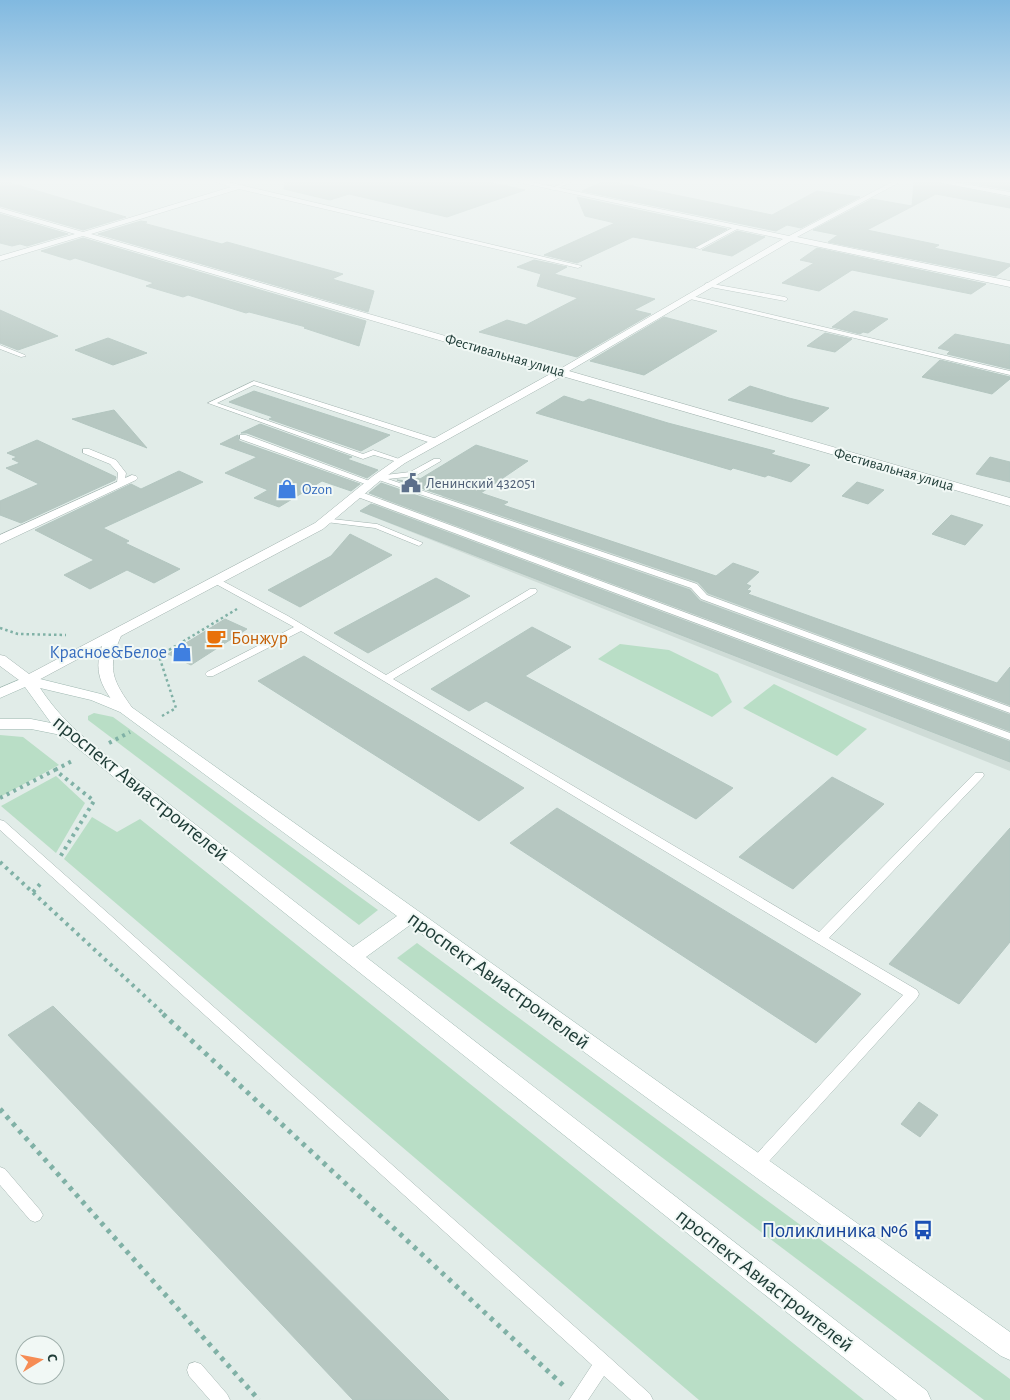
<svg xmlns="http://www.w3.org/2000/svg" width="1010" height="1400" font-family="'Alegreya Sans',sans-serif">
<rect width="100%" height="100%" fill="#e1ece8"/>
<polygon fill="#cfdcd7" points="454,489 1010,691 1010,771 361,512 396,490 431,503"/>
<g fill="#b9dec6">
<polygon points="620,644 669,650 718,674 732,702 712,717 598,659"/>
<polygon points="774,684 867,729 837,756 743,708"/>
<polygon points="94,713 113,717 378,910 359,925 88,720 88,716"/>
<polygon points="0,735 23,737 59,765 0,797"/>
<polygon points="56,776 85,803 56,853 1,806"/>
<polygon points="92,817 117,832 140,819 864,1400 699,1400 64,859"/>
<polygon points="417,943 1010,1379 1010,1400 984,1400 397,958"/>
</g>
<g fill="#b6c7c1" stroke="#b3c6c0">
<polygon points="0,182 7,182 126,217 83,230 0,206"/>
<polygon points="285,182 488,182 525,190 447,217 349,194 330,200 284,189"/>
<polygon points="602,182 613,182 772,215 817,191 860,197 801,228 787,225 776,231 582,191"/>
<polygon points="914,182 936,182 1010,198 1010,208 936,194 867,230 939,245 934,248 1010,264 1010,266 996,276 828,242 838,235 813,230 872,199 912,206"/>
<polygon points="964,182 1010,182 1010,190"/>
<polygon points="577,197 727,229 693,248 633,237 577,263 544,255 615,223 585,216"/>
<polygon points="0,214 68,234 27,246 20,244 12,246 0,243"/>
<polygon points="141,221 147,222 143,223 222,244 227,242 343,274 332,279 374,291 368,312 98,234"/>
<polygon points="737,231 765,237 732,256 702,250"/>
<polygon points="83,238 366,321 359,346 304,328 306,327 249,312 246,313 188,295 183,297 146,286 154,283 75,258 70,260 41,251"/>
<polygon points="817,248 986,284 971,294 852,270 819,291 782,283 814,263 800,260"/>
<polygon points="534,260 567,267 554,274 655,299 634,310 651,314 577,357 479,332 507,320 526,325 578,298 537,286 541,274 517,267"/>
<polygon points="0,310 58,336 18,350 0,343"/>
<polygon points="854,311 888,319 868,333 863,332 860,334 832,327"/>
<polygon points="664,317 717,331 644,375 590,361"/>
<polygon points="825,333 852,339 835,352 807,346"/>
<polygon points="955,334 1010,345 1010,369 947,354 950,351 938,348"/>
<polygon points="108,338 147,353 113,365 75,350"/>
<polygon points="940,360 1010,377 1010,379 992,394 922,377"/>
<polygon points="750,386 789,398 829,408 812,422 728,400"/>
<polygon points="254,391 390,435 361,451 269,419 273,417 229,402"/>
<polygon points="564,396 583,402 589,399 668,423 775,451 771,454 810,465 791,482 768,475 765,477 733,468 731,470 536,413"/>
<polygon points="114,410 147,448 72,419"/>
<polygon points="260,424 352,457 347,459 378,470 367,478 247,433 241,433"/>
<polygon points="238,435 239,441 360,484 351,491 322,481 279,507 254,498 268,490 225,473 257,457 220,444"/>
<polygon points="37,440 116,477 115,480 21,523 0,515 0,501 39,484 6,468 20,463 12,459 17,457 7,453"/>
<polygon points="476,445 528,461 481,493 508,502 503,505 716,576 733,563 759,572 746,584 751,586 747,590 751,591 748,594 997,683 1010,667 1010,705 708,593 698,582 397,480 408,481 416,477 420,479"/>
<polygon points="990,457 1010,462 1010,482 976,474"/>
<polygon points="179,471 203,482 103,528 129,541 125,543 180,569 154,583 127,570 90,589 64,575 94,560 35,530 131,484 141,489"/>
<polygon points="857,482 884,490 868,504 842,496"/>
<polygon points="381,483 690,590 700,601 1010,715 1010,731 369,493"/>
<polygon points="371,504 1010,742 1010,762 360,511"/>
<polygon points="951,515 983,525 965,545 932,534"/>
<polygon points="350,534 392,555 300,607 268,590 331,556"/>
<polygon points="436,578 470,596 368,653 334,633"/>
<polygon points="225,619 247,629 191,665 168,654"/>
<polygon points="532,627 571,647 525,676 733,788 696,819 486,701 469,711 431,689"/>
<polygon points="304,656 524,788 479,821 258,681"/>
<polygon points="832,777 884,804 793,889 739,857"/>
<polygon points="557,808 861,994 816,1043 510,843"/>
<polygon points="1010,828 1010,942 959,1004 889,964"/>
<polygon points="53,1006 449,1400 353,1400 8,1035"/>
<polygon points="919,1102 938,1115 920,1137 901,1124"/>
</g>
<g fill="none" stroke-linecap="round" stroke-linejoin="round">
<defs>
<g id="lane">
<polygon points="565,182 571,182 554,190 550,189"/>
<polygon points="736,226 741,227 700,249 695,248"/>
<polygon points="707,283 785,297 788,299 785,301 705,286 705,284"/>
<polygon points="688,295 1010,371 1010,375 686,298 686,296"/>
<polygon points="0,345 25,355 26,356 21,357 0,349"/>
<polygon points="254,381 437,439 438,441 431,443 254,385 217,403 363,454 373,450 405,461 401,463 374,455 363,459 208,403"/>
<polygon points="240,435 246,435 375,483 371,485 368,485 240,439"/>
<polygon points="83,449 89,449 116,460 126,473 124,485 121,485 117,483 118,473 110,464 83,453"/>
<polygon points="434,459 440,459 441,461 415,476 388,479 697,584 707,595 1010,707 1010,713 701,599 691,588 373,478 377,476 410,472"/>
<polygon points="355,492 361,492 1010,733 1010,740 355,496"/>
<polygon points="323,518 377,524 423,543 419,546 375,528 326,522 323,522"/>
<polygon points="217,578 288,616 386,675 530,589 536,589 537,591 536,593 393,679 819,932 975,773 983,773 984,775 983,777 829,938 917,990 919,994 917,998 761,1170 756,1172 751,1170 749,1165 751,1160 903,995 301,631 213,676 207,676 205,674 207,672 294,627 214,583 213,581 214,579"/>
<polygon points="0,820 4,821 609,1357 650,1394 653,1400 631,1400 604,1376 588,1400 569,1400 592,1365 0,830"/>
<polygon points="0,1167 5,1169 40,1210 43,1215 40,1220 35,1222 30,1220 0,1185"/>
<polygon points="195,1362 201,1364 227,1394 230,1400 210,1400 189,1376 187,1370 189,1364"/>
</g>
<g id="street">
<path d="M216,182H228L582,266L578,268L239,189L91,234L560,369L783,239L518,182H531L789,236L892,182H900L797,237L1010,281V287L791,241L569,371L1010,498V506L562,376L405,463L381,480L323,529L121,636C106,669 113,681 133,709L130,712H120C104,689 92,675 102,646L33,683H23L0,666V655L5,656L29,674L315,523L373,476L397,459L552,373L83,236L0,261V256L75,234L0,212V208L83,232L231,187Z"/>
<polygon points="938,182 953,182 1010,192 1010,196"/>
<polygon points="132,475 136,476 138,478 136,480 0,544 0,535"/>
</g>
<path id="secondary" d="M28,676L101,694L130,706L1010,1332V1360L1001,1356L410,925L366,957L927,1391L931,1400H897L61,735L31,729H0V719H31L51,723L25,687L0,698V688ZM40,688L91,700L120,712L397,916L353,947L97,748C74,730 56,712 40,688Z"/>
</defs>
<use href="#lane" stroke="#a3b4b0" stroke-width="1"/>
<use href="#street" stroke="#a3b4b0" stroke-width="1"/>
<use href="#secondary" stroke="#9fb8b1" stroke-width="1"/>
<g stroke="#80b1a6" stroke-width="2.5" stroke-dasharray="2.5 3" stroke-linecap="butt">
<polyline points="0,628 18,634 66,635"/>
<polyline points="162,716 176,708 159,656 237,609"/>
</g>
<g stroke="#80b1a6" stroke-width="4" stroke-dasharray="3 4.5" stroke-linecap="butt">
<polyline points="109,743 130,732"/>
<polyline points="55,770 74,760"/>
<polyline points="0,798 55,770 94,801 60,857"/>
<polyline points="0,862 165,1015"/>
<polyline points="33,892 42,882"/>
</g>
<g stroke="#80b1a6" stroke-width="5" stroke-dasharray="4 5.5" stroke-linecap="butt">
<polyline points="163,1014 565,1387"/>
<polyline points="0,1109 259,1400"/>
</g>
<use href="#lane" fill="#fff" fill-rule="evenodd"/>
<use href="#street" fill="#fff" fill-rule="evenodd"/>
<use href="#secondary" fill="#fff" fill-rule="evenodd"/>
</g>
<linearGradient id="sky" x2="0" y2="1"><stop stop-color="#81b9e0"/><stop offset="0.48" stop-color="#f2f6f5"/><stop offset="1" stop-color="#f2f6f5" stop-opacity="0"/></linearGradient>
<rect width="1010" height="378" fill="url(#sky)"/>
<defs>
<symbol id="civic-bare" viewBox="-9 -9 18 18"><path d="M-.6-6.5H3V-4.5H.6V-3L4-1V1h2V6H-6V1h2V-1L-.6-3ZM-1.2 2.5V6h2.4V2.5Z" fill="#5c6f8a" stroke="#f1f8f5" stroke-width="2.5" paint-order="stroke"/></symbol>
<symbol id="shop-bare" viewBox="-9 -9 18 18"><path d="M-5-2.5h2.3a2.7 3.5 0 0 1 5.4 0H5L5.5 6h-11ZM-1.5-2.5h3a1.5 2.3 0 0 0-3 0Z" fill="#3f7fe0" stroke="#f1f8f5" stroke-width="2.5" paint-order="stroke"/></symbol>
<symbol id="cafe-bare" viewBox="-9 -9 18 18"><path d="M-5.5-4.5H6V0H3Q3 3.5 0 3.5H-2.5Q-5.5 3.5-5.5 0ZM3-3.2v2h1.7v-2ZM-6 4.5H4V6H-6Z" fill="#e8710a" stroke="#f1f8f5" stroke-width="2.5" paint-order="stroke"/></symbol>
<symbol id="bus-bare" viewBox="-9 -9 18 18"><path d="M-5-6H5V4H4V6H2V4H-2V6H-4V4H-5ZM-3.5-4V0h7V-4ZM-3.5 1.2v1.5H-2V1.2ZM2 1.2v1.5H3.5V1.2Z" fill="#1a4fb4" stroke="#f1f8f5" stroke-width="2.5" paint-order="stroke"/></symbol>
</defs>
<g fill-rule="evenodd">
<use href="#civic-bare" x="397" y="469" width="28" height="28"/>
<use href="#shop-bare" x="273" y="475" width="28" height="28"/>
<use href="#cafe-bare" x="202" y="624" width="28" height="28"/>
<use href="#shop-bare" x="168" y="638" width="28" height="28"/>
<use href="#bus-bare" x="909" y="1216" width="28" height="28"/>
</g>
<g text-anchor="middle" stroke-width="4" stroke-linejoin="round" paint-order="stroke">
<g font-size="15" fill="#203d38" stroke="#f1f8f5">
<text transform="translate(505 355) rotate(16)" y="5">Фестивальная улица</text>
<text transform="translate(894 469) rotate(16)" y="5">Фестивальная улица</text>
</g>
<g font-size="15" fill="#4e5e75" stroke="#f1f8f5" text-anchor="start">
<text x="426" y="488">Ленинский 432051</text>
</g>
<g font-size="15" fill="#366cbe" stroke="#f1f8f5" text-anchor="start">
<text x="302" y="494">Ozon</text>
</g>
<g font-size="18" fill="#c56008" stroke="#f1f8f5" text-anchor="start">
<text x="231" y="644">Бонжур</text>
</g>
<g font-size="18" fill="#366cbe" stroke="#f1f8f5" text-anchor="end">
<text x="167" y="658">Красное&amp;Белое</text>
</g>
<g font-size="21" fill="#203d38" stroke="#f1f8f5">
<text transform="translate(141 788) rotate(39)" y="7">проспект Авиастроителей</text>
<text transform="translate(499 980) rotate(36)" y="7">проспект Авиастроителей</text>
<text transform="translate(765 1280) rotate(38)" y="7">проспект Авиастроителей</text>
</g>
<g font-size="21" fill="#164399" stroke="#f1f8f5" text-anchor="end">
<text x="908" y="1237">Поликлиника №6</text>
</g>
</g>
<g transform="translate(40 1360) rotate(80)"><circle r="24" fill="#f1f8f5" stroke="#9dada9"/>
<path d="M0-4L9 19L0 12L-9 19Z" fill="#f68c54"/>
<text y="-8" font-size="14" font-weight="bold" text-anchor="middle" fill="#203d38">С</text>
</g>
</svg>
